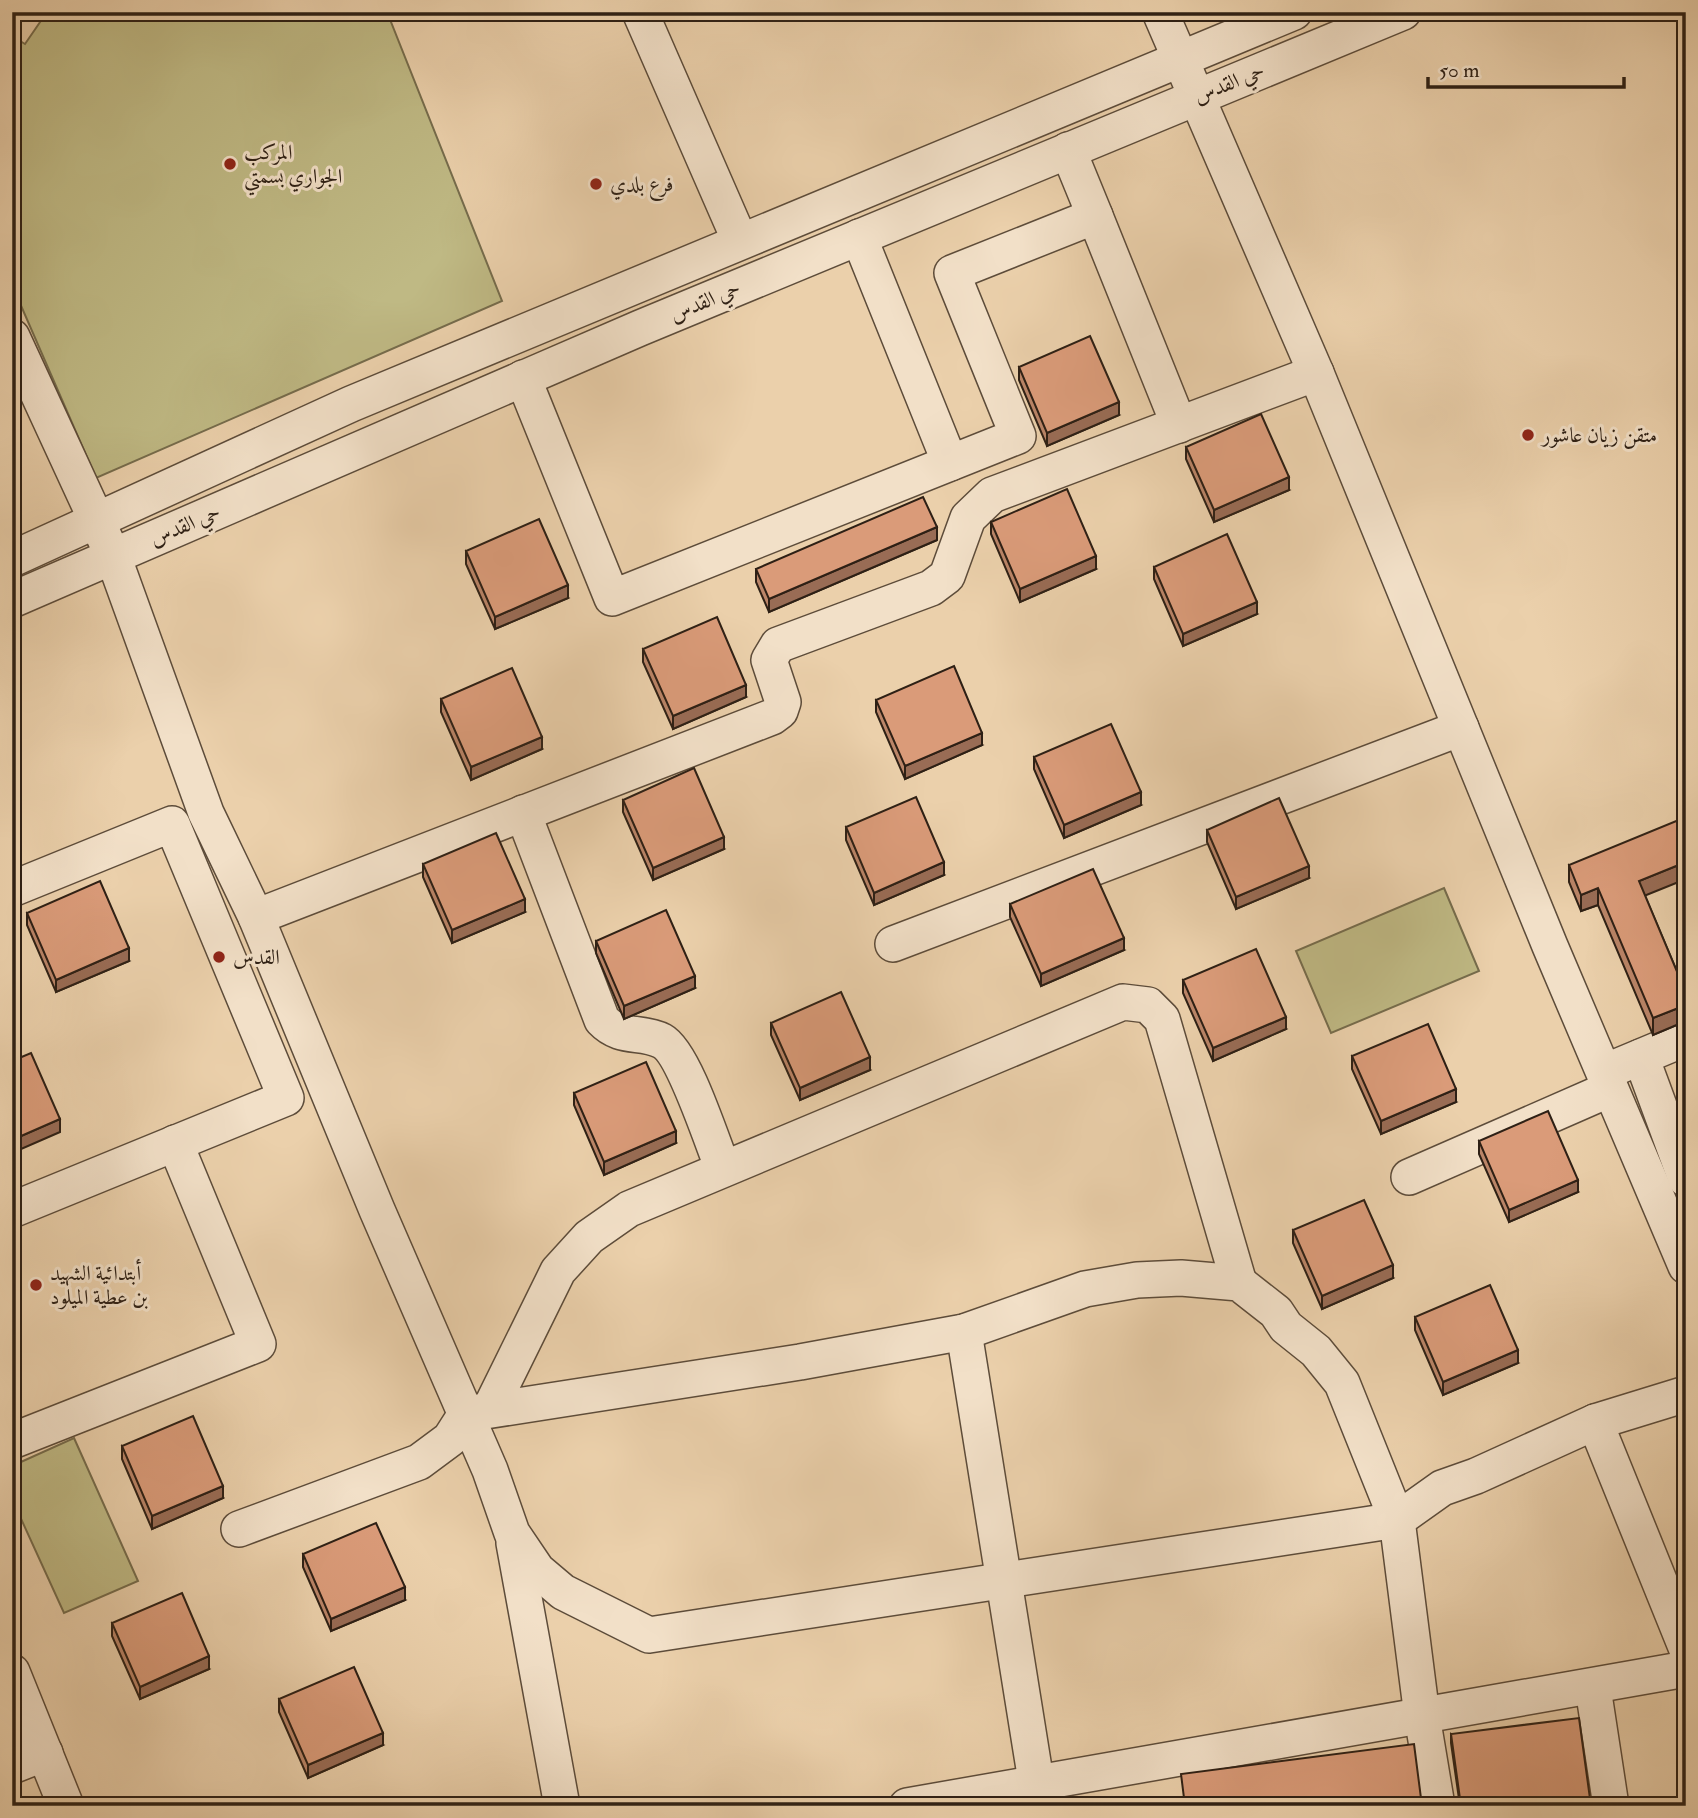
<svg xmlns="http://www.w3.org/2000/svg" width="1698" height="1818" font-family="'IM FELL Double Pica',Amiri,serif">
<rect width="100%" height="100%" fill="#ebd0ab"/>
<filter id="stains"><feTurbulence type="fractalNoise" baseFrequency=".00286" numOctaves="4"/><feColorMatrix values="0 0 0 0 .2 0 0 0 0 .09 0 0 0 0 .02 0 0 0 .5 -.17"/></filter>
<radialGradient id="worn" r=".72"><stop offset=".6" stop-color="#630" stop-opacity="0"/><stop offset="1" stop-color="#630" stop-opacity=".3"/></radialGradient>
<g fill="#bfb984" stroke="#766c4c" stroke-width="2">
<polygon points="47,12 387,12 502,301 96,478 12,285 12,36 25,44"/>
<polygon points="1444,888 1479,971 1331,1033 1296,951"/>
<polygon points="74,1438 138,1581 64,1613 12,1499 12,1466"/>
</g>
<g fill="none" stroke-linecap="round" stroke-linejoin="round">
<defs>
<g id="minor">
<polyline points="640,12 740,241"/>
<polyline points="1160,12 1316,373 1550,946 1686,1266"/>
<polyline points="1095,216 1179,425"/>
<polyline points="859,237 950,463"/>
<polyline points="12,337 113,556 206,813 256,917 377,1210 490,1470 512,1533 537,1570 563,1592 649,1635 1397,1520 1442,1488 1476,1476 1595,1422 1686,1394"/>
<polyline points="523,378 612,598 1018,436 952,273 1095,216 1068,150"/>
<polyline points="12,559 351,404 1294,12"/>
<polyline points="12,600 640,328 1403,12"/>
<path d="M523,813L602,1020C621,1040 641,1030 662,1041C684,1053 712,1142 723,1169"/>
<polyline points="12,889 172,824 286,1098 12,1210"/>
<polyline points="256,917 772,717 780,711 783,702 769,660 778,645 931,588 947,576 968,518 992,495 1316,373"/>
<polyline points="893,944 1461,728"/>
<polyline points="1641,1057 1686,1179"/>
<polyline points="1619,1066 1686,1038"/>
<polyline points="1409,1177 1610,1089"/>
<polyline points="964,1332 1040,1806"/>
<polyline points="490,1409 558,1271 589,1237 629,1209 1123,1002 1148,1005 1162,1019 1239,1283"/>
<polyline points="1595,1422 1686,1647"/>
<polyline points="12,1441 258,1344 175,1143"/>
<polyline points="239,1529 419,1462 450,1439 466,1414 800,1362 964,1332 1085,1289 1137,1280 1181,1278 1239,1283 1276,1312 1286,1327 1316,1351 1342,1383 1397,1520 1422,1716 1437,1806"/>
<polyline points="514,1543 562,1806"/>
<polyline points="12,1672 66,1806"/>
<polyline points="1593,1688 1611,1806"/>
<polyline points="12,1766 45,1753"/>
<polyline points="907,1806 1686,1669"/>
</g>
</defs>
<use href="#minor" stroke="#5d4c3a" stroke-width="38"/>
<use href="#minor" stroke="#f2e0c8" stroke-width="35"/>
</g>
<g fill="#bb8568" stroke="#2e2015" stroke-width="2">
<polygon points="1019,367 1119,415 1047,446 1019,380"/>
<polygon points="1186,447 1289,490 1214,522 1186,459"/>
<polygon points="991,522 1096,569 1020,602 991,534"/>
<polygon points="937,540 769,612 756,582 756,569"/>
<polygon points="466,551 568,598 495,629 466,564"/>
<polygon points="1154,567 1257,614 1183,646 1154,579"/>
<polygon points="643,649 746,697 673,729 643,662"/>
<polygon points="441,699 542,749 471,780 441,712"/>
<polygon points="876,700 982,745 905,779 876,712"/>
<polygon points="1034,757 1141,805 1064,838 1034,769"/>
<polygon points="623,800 724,849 653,880 623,812"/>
<polygon points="846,827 944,875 874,905 846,840"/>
<polygon points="1207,830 1309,878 1236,909 1207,842"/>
<polygon points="423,864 525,912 452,943 423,877"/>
<polygon points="1569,865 1645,896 1686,993 1686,1021 1653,1035 1598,905 1581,911 1569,882"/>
<polygon points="1010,904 1124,950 1041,986 1010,917"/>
<polygon points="27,913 129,961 56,992 27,925"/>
<polygon points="596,941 695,988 624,1019 596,953"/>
<polygon points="1183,980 1286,1029 1213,1061 1183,993"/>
<polygon points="771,1023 870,1070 800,1100 771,1035"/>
<polygon points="1352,1056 1456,1102 1381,1134 1352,1069"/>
<polygon points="574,1093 676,1143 604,1175 574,1105"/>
<polygon points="1479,1141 1578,1192 1509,1222 1479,1154"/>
<polygon points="1293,1230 1393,1278 1322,1309 1293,1243"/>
<polygon points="1415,1317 1518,1363 1443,1395 1415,1330"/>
<polygon points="122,1446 223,1498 152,1529 122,1459"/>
<polygon points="303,1554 405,1600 331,1631 303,1567"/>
<polygon points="112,1623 209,1669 140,1699 112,1636"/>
<polygon points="279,1699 383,1745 308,1778 279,1712"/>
<polygon points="1451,1734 1591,1806 1460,1806 1451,1743"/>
</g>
<g fill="#996c55" stroke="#2e2015" stroke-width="2">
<polygon points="1119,402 1119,415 1047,446 1047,433"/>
<polygon points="1289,477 1289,490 1214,522 1214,510"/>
<polygon points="937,527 937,540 769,612 769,599"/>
<polygon points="1096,556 1096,569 1020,602 1020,589"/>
<polygon points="568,585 568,598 495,629 495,617"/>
<polygon points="1257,602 1257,614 1183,646 1183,634"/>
<polygon points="746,685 746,697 673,729 673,716"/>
<polygon points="982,733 982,745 905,779 905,766"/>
<polygon points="542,737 542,749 471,780 471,767"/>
<polygon points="1141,792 1141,805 1064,838 1064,825"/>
<polygon points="724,837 724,849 653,880 653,868"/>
<polygon points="944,862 944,875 874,905 874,893"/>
<polygon points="1686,862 1686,879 1639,898 1639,881"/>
<polygon points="1309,866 1309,878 1236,909 1236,897"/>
<polygon points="1598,888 1598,905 1581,911 1581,895"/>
<polygon points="525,899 525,912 452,943 452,930"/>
<polygon points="1124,938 1124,950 1041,986 1041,974"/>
<polygon points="129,948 129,961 56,992 56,980"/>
<polygon points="695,976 695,988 624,1019 624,1006"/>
<polygon points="1686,1005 1686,1021 1653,1035 1653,1018"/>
<polygon points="1286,1017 1286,1029 1213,1061 1213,1048"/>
<polygon points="870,1057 870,1070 800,1100 800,1088"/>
<polygon points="1456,1089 1456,1102 1381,1134 1381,1121"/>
<polygon points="60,1119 60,1132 12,1153 12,1140"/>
<polygon points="676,1131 676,1143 604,1175 604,1162"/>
<polygon points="1578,1180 1578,1192 1509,1222 1509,1210"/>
<polygon points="1393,1265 1393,1278 1322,1309 1322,1296"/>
<polygon points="1518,1350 1518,1363 1443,1395 1443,1382"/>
<polygon points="223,1486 223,1498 152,1529 152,1516"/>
<polygon points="405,1587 405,1600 331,1631 331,1619"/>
<polygon points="209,1656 209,1669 140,1699 140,1687"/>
<polygon points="383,1733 383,1745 308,1778 308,1765"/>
</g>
<g fill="#da9b79" stroke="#2e2015" stroke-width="2">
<polygon points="1090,336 1119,402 1047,433 1019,367"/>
<polygon points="1261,414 1289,477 1214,510 1186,447"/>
<polygon points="1067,489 1096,556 1020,589 991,522"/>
<polygon points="923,497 937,527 769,599 756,569"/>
<polygon points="539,519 568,585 495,617 466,551"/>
<polygon points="1227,534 1257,602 1183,634 1154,567"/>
<polygon points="717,617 746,685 673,716 643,649"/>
<polygon points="954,666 982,733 905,766 876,700"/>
<polygon points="512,668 542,737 471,767 441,699"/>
<polygon points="1111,724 1141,792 1064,825 1034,757"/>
<polygon points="694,768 724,837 653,868 623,800"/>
<polygon points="916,797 944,862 874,893 846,827"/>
<polygon points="1279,798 1309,866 1236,897 1207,830"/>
<polygon points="1686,817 1686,862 1639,881 1686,993 1686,1005 1653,1018 1598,888 1581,895 1569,865"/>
<polygon points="496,833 525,899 452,930 423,864"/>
<polygon points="1093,869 1124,938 1041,974 1010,904"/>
<polygon points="100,881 129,948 56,980 27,913"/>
<polygon points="666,910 695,976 624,1006 596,941"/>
<polygon points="1256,949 1286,1017 1213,1048 1183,980"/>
<polygon points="841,992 870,1057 800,1088 771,1023"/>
<polygon points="1428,1024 1456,1089 1381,1121 1352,1056"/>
<polygon points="31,1053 60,1119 12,1140 12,1061"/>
<polygon points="646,1062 676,1131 604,1162 574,1093"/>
<polygon points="1548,1111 1578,1180 1509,1210 1479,1141"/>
<polygon points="1364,1200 1393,1265 1322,1296 1293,1230"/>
<polygon points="1490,1285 1518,1350 1443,1382 1415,1317"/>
<polygon points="193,1416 223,1486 152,1516 122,1446"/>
<polygon points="376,1523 405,1587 331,1619 303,1554"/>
<polygon points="182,1593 209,1656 140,1687 112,1623"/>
<polygon points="354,1667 383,1733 308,1765 279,1699"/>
<polygon points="1579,1718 1591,1806 1461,1806 1451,1734"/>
<polygon points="1414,1744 1422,1806 1185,1806 1181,1774"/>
</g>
<g fill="#8f2418" stroke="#f2e0c8" stroke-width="2.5">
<circle cx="230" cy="164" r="7"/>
<circle cx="596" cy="184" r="7"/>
<circle cx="1528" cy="435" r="7"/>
<circle cx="219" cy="957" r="7"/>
<circle cx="36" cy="1285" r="7"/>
</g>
<g text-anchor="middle" stroke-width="6" stroke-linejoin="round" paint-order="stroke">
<g font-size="21" fill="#2e2015" stroke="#f2e0c8">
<text transform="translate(1229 83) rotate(-22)" y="7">حي القدس</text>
<text transform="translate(705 301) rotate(-23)" y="7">حي القدس</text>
<text transform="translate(185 525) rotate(-23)" y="7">حي القدس</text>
</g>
<g font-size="21" fill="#2e2015" stroke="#f2e0c8" text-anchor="start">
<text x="244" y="159">المركب<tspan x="244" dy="24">الجواري بسمتي</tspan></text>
<text x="610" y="191">فرع بلدي</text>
<text x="1542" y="442">متقن زيان عاشور</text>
<text x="233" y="964">القدس</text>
<text x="50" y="1280">أبتدائية الشهيد<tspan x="50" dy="24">بن عطية الميلود</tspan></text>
</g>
</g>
<rect width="1698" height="1818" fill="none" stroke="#ebd0ab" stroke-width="42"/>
<rect x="14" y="14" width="1670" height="1790" fill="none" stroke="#2e2015" stroke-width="3.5"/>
<rect x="21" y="21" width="1656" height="1776" fill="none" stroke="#2e2015" stroke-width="2"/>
<path d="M1428 77v10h196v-10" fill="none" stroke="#2e2015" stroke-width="3.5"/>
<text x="1439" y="77" font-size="21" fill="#2e2015" stroke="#f2e0c8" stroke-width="5" paint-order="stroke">50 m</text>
<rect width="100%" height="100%" filter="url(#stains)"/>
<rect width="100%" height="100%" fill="url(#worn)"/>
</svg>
